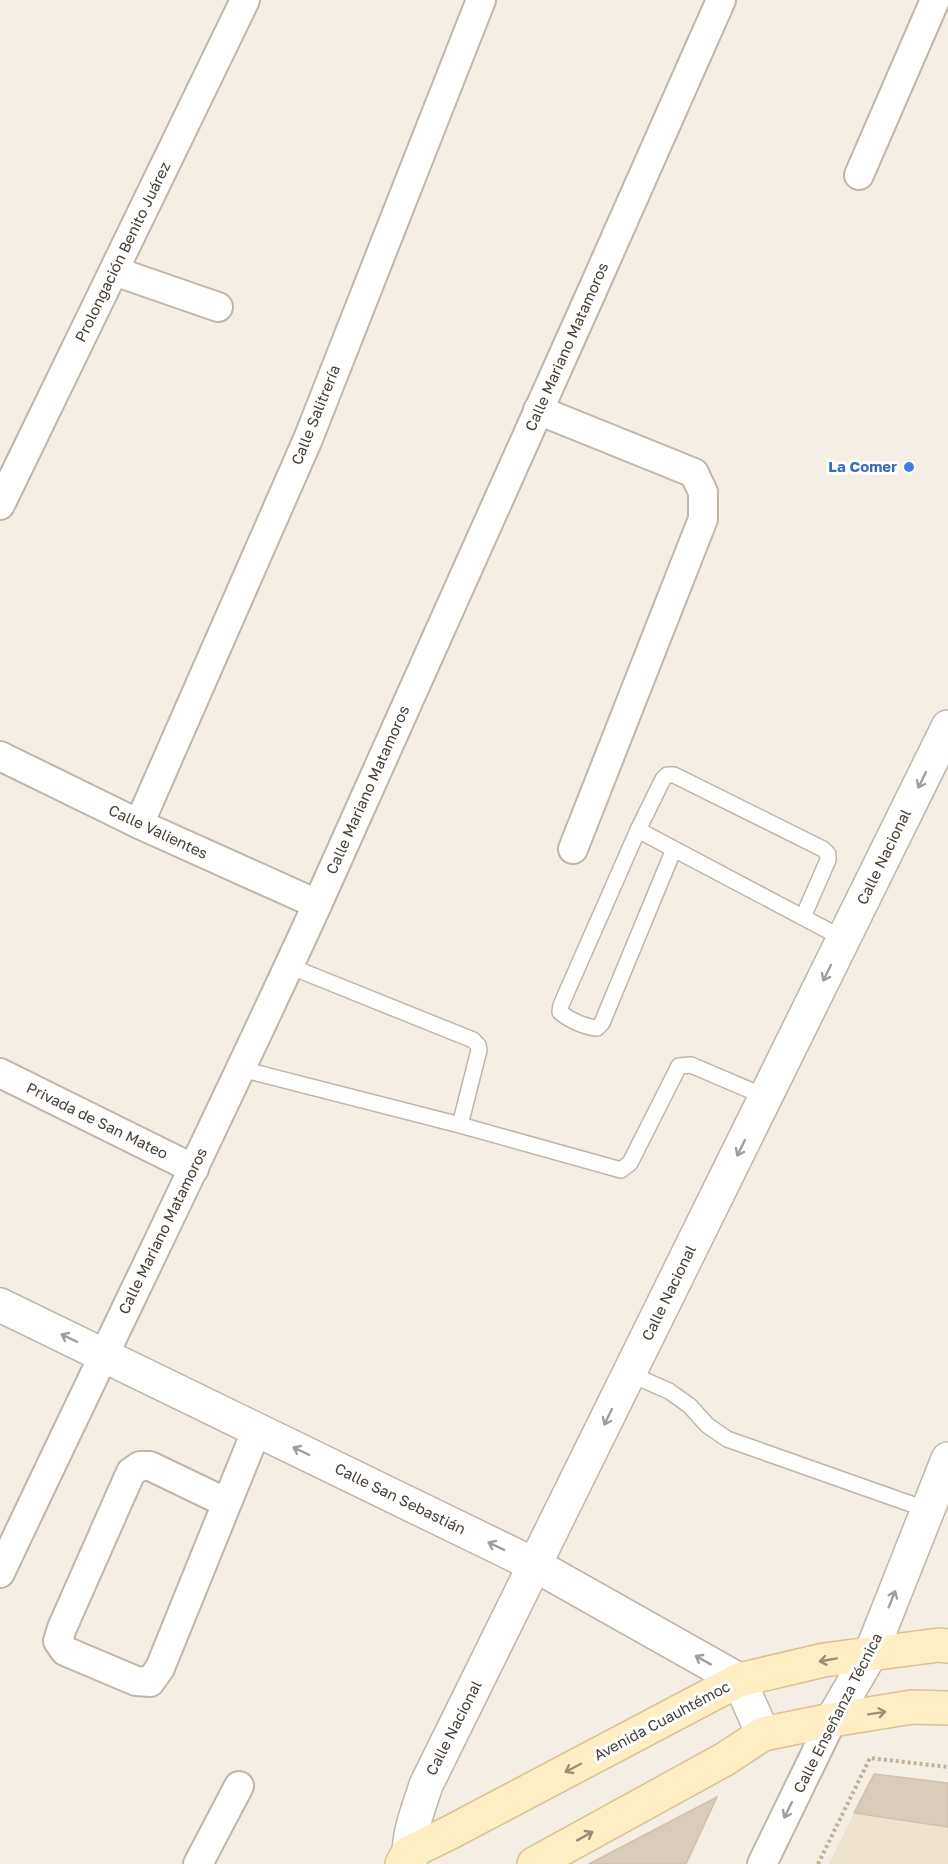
<svg xmlns="http://www.w3.org/2000/svg" width="948" height="1864" font-family="'Golos Text',sans-serif">
<rect width="100%" height="100%" fill="#f4eee5"/>
<polygon fill="#eee3ce" points="854,1813 948,1827 948,1864 829,1864"/>
<g fill="#d9ccbc" stroke="#d1c1ac" stroke-width="1.5">
<polygon points="874,1774 948,1783 948,1827 854,1813"/>
<polygon points="717,1797 686,1864 589,1864"/>
</g>
<g fill="none" stroke-linecap="round" stroke-linejoin="round">
<defs>
<g id="service">
<polyline points="638,830 663,779 667,775 674,775 823,849 828,854 828,860 803,917"/>
<path d="M674,849L602,1023L597,1028C585,1027 569,1020 560,1012L561,1005L638,830L844,939"/>
<polyline points="289,966 473,1040 478,1045 479,1050 460,1125"/>
<polyline points="241,1069 460,1125 621,1170 630,1163 679,1066 691,1065 766,1097"/>
<polyline points="630,1374 669,1391 690,1406 707,1425 727,1439 928,1510"/>
</g>
<g id="minor">
<polyline points="859,175 935,0"/>
<polyline points="114,271 218,307"/>
<polyline points="538,410 694,473 703,492 703,519 573,849"/>
<polyline points="0,505 245,0"/>
<polyline points="0,756 139,824 317,904"/>
<polyline points="139,824 308,439 481,0"/>
<polyline points="0,1073 194,1169"/>
<polyline points="227,1503 150,1466 140,1466 131,1472 62,1628 58,1641 65,1651 136,1681 150,1682 160,1668 257,1429"/>
<path d="M0,1573C105,1350 214,1130 317,905C454,605 587,302 721,0"/>
<polyline points="198,1864 239,1786"/>
<polyline points="762,1864 832,1720"/>
</g>
<g id="tertiary">
<polyline points="0,1305 535,1565 739,1680 763,1734"/>
<polyline points="832,1720 871,1653 948,1459"/>
<path d="M410,1864C406,1838 418,1810 426,1785L948,727"/>
</g>
<g id="secondary">
<polyline points="402,1864 408,1853 449,1833 739,1680 824,1660 939,1645 948,1646"/>
<polyline points="534,1864 725,1759 763,1734 832,1720 912,1707 948,1708"/>
</g>
</defs>
<use href="#service" stroke="#c0b6a7" stroke-width="18"/>
<use href="#minor" stroke="#c0b6a7" stroke-width="32"/>
<use href="#tertiary" stroke="#c0b6a7" stroke-width="36"/>
<use href="#secondary" stroke="#dac393" stroke-width="36"/>
<polyline stroke="#c3b197" stroke-width="4" stroke-dasharray="3 3" stroke-linecap="butt" points="818,1864 870,1758 948,1767"/>
<use href="#service" stroke="#fff" stroke-width="15"/>
<use href="#minor" stroke="#fff" stroke-width="28"/>
<use href="#tertiary" stroke="#fff" stroke-width="33"/>
<use href="#secondary" stroke="#ffedc4" stroke-width="33"/>
</g>
<defs><path id="oneway-shaft" d="M-6 0H5M1.5-3L5.5 0L1.5 3" fill="none" stroke-width="1.6" stroke-linecap="round" stroke-linejoin="round" transform="scale(1.5)"/></defs>
<g stroke="#a39e9a">
<use href="#oneway-shaft" transform="translate(922 780) rotate(116)"/>
<use href="#oneway-shaft" transform="translate(827 973) rotate(116)"/>
<use href="#oneway-shaft" transform="translate(741 1148) rotate(116)"/>
<use href="#oneway-shaft" transform="translate(69 1338) rotate(-154)"/>
<use href="#oneway-shaft" transform="translate(608 1417) rotate(116)"/>
<use href="#oneway-shaft" transform="translate(301 1451) rotate(-154)"/>
<use href="#oneway-shaft" transform="translate(496 1546) rotate(-154)"/>
<use href="#oneway-shaft" transform="translate(892 1599) rotate(-68)"/>
<use href="#oneway-shaft" transform="translate(703 1660) rotate(-151)"/>
<use href="#oneway-shaft" transform="translate(788 1810) rotate(116)"/>
</g>
<g stroke="#9a8d75">
<use href="#oneway-shaft" transform="translate(828 1660) rotate(170)"/>
<use href="#oneway-shaft" transform="translate(877 1713) rotate(-9)"/>
<use href="#oneway-shaft" transform="translate(573 1768) rotate(152)"/>
<use href="#oneway-shaft" transform="translate(585 1836) rotate(-29)"/>
</g>
<circle fill="#3f7fe0" stroke="#fff" stroke-width="2" cx="909" cy="467" r="6"/>
<g text-anchor="middle" stroke-width="6" stroke-linejoin="round" paint-order="stroke">
<g font-size="15" fill="#473e34" stroke="#fff">
<text transform="translate(123 252) rotate(-64)" y="5">Prolongación Benito Juárez</text>
<text transform="translate(567 347) rotate(-66)" y="5">Calle Mariano Matamoros</text>
<text transform="translate(316 415) rotate(-68)" y="5">Calle Salitrería</text>
<text transform="translate(368 790) rotate(-66)" y="5">Calle Mariano Matamoros</text>
<text transform="translate(158 832) rotate(25)" y="5">Calle Valientes</text>
<text transform="translate(884 857) rotate(-64)" y="5">Calle Nacional</text>
<text transform="translate(97 1121) rotate(26)" y="5">Privada de San Mateo</text>
<text transform="translate(163 1231) rotate(-64)" y="5">Calle Mariano Matamoros</text>
<text transform="translate(669 1293) rotate(-64)" y="5">Calle Nacional</text>
<text transform="translate(400 1499) rotate(26)" y="5">Calle San Sebastián</text>
<text transform="translate(838 1713) rotate(-63)" y="5">Calle Enseñanza Técnica</text>
<text transform="translate(662 1721) rotate(-28)" y="5">Avenida Cuauhtémoc</text>
<text transform="translate(454 1728) rotate(-63)" y="5">Calle Nacional</text>
</g>
<g font-size="15" font-weight="bold" fill="#366cbe" stroke="#fff" text-anchor="end">
<text x="897" y="472">La Comer</text>
</g>
</g>
</svg>
